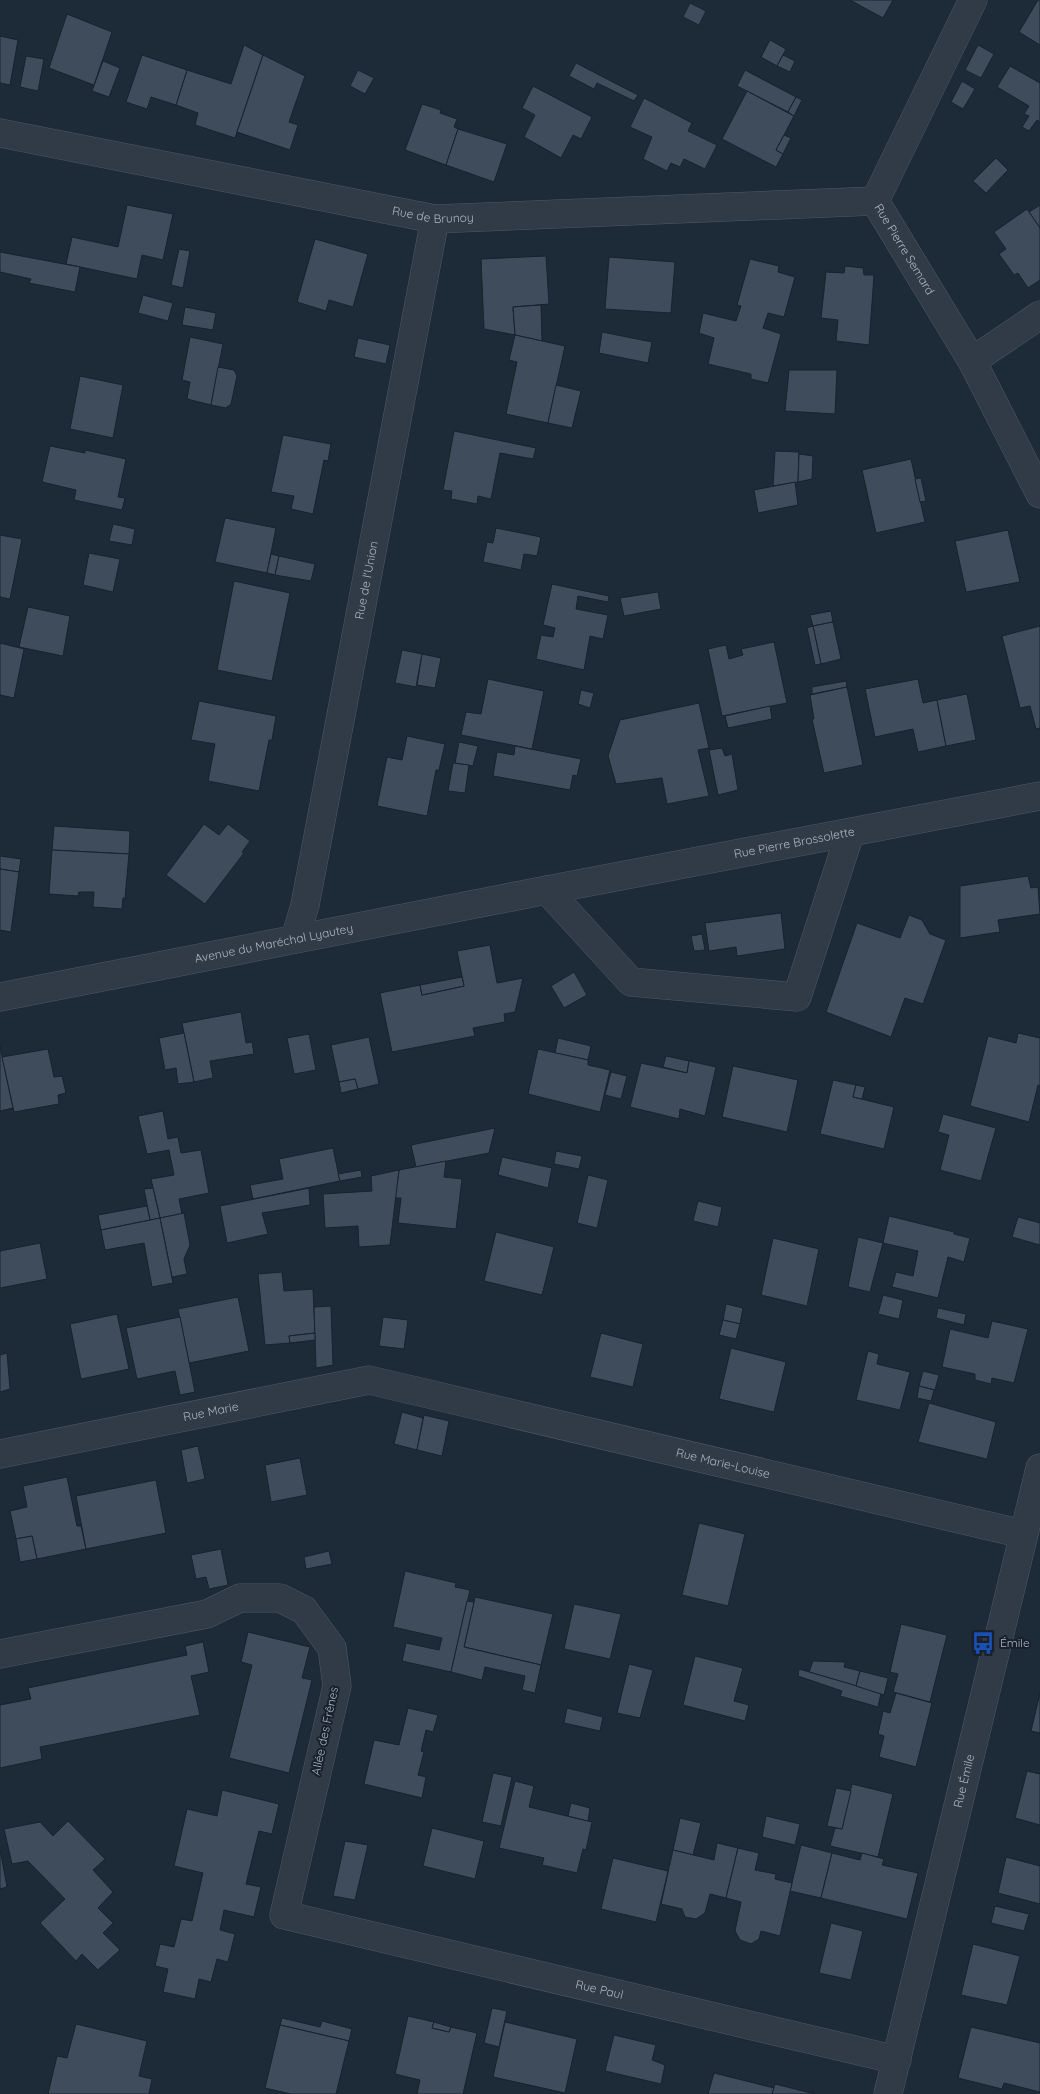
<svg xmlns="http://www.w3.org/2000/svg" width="1040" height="2094" font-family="Quicksand,sans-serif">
<rect width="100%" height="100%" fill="#1d2a37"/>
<g fill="#3e4c5c" stroke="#19222d">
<polygon points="850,0 893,0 883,18"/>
<polygon points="1038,0 1040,0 1040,45 1019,32"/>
<polygon points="690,3 706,11 699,25 683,17"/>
<polygon points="67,14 112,32 94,85 49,68"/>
<polygon points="0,36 18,40 10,85 0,83"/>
<polygon points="770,40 786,49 777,66 761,57"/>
<polygon points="244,45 263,55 235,138 195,125 198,113 176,105 187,70 231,84"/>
<polygon points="978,45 994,54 981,78 965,70"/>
<polygon points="142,55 187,70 176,105 151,97 147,109 126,102"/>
<polygon points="263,55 305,76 289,122 298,125 290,150 237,132"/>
<polygon points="783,55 795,61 790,72 777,66"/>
<polygon points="26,56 44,59 38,91 20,87"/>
<polygon points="103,61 120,68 109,97 92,91"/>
<polygon points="576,63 638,95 634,101 597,83 594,89 569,76"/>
<polygon points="1010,66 1040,83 1040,122 1037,120 1029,131 1022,127 1029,116 1024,114 1029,106 997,87"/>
<polygon points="358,70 374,78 365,94 350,86"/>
<polygon points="745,70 796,97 788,112 737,86"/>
<polygon points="962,81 975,89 963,109 951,102"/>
<polygon points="533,86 592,117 581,139 573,135 561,158 524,137 535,115 522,108"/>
<polygon points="747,91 794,116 776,150 783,154 776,167 722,139"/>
<polygon points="796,97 802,100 794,116 788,112"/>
<polygon points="644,98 692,123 688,131 717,145 705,169 684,159 680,167 671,163 667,171 643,159 652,137 630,127"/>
<polygon points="422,104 441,110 440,113 457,119 454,127 458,129 446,165 405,150"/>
<polygon points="458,129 507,144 494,182 446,165"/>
<polygon points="784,135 791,138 783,154 776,150"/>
<polygon points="996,158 1008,170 986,193 973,181"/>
<polygon points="127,205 173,214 163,260 142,255 137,279 66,264 72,237 118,247"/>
<polygon points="1040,205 1040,228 1029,212"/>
<polygon points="1027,209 1040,228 1040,280 1028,288 1018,273 1014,275 999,254 1006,249 994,232"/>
<polygon points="315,239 368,254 353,307 329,300 326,311 297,302"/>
<polygon points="179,249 190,251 183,288 171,285"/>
<polygon points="0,252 80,267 75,292 29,283 31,279 0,272"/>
<polygon points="546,256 549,304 513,307 515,335 484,329 481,259"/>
<polygon points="609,257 675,262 671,313 605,309"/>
<polygon points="750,259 779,266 778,272 795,277 784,317 768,313 763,328 781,334 768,383 751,379 751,374 708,364 714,338 699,333 703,313 736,321 741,306 737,305"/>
<polygon points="845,266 863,268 864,275 874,275 869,345 836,341 838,320 821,318 826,272 844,273"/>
<polygon points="143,295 173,303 168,321 138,313"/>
<polygon points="541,305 542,341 515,335 513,307"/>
<polygon points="185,307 216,313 213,330 182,325"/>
<polygon points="602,332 652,342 648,363 599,353"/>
<polygon points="515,335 565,346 548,423 506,414 517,362 509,360"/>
<polygon points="190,337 223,344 211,405 187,399 190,382 182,380"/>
<polygon points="358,338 390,345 386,364 354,357"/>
<polygon points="218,367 234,370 237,376 231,404 226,408 211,405"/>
<polygon points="789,370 837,370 835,414 785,411"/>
<polygon points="80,376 123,385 113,438 70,429"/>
<polygon points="556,385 581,391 572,428 548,423"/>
<polygon points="454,431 536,448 533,459 500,453 491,499 478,496 477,504 451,499 452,491 443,490"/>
<polygon points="283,435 331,444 328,461 324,460 313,514 291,509 294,496 271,492"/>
<polygon points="50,446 85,453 85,450 126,459 118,497 125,498 122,510 74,500 76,490 42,482"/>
<polygon points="775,451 799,452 798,482 773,486"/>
<polygon points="799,454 813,456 812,479 798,482"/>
<polygon points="911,459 925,522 876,533 862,470"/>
<polygon points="921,478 926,501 920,502 915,479"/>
<polygon points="795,482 798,505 758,513 754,490"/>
<polygon points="225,518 276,528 267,573 215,562"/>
<polygon points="113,524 135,529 132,545 109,541"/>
<polygon points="496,528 541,537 537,556 524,554 521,570 483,562 487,542 493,543"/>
<polygon points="1008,530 1020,582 966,592 955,541"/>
<polygon points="0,535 22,539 10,599 0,597"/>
<polygon points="89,553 120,559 113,592 83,585"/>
<polygon points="271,554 279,556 275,575 267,573"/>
<polygon points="279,556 315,564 311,581 275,575"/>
<polygon points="234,581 290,593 272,681 217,670"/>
<polygon points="552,584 609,596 608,602 578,596 576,609 608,615 603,639 590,636 584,670 536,659 541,635 553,637 555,628 543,625"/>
<polygon points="658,592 661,609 624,616 620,598"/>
<polygon points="28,607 70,616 63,656 19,647"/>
<polygon points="831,611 833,622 813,626 810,615"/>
<polygon points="833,622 841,659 821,664 813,626"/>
<polygon points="813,626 821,664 815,665 807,628"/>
<polygon points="1040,626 1040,728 1036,729 1030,706 1020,708 1002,636"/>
<polygon points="774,642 787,703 722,716 708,649 726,645 729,659 743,655 741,649"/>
<polygon points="0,643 24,649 14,698 0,695"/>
<polygon points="402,650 422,654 416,687 395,683"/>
<polygon points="422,654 441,658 435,688 417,685"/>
<polygon points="488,679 544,691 532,749 461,735 466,712 481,714"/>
<polygon points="918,679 923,703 937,700 946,746 918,752 913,729 875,737 865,689"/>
<polygon points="846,681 847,687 812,694 812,687"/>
<polygon points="847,687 863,765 824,773 812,719 814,719 810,695"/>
<polygon points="581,690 594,693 590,708 578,704"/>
<polygon points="967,694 976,740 946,746 937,700"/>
<polygon points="199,701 276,716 272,740 269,740 259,791 208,781 215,744 191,740"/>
<polygon points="699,703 709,748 698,750 709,796 667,804 662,778 616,784 608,756 620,720"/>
<polygon points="770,706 772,719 728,728 725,716"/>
<polygon points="407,736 445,744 439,770 436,770 427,816 377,806 387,757 402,760"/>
<polygon points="459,742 478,746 473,766 455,763"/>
<polygon points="515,746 581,759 577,776 573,775 570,790 493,776 497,752 514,755"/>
<polygon points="722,748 725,756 732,754 738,790 718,795 709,750"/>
<polygon points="453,763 469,765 465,793 448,791"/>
<polygon points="204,824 219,835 228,824 250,841 242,852 244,853 205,904 166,875"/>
<polygon points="54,826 130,831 129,854 52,850"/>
<polygon points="52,850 129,854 125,898 123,898 122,909 93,907 94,892 79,892 78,896 49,894"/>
<polygon points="0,856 21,859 19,872 0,869"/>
<polygon points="0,869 19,872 11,932 0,930"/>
<polygon points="1028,876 1031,888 1038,887 1040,914 998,920 1000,932 960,938 960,886"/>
<polygon points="781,913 785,949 737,956 736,947 709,951 705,923"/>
<polygon points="909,915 922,920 930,934 946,940 923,1004 905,998 891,1037 826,1012 857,923 900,938"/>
<polygon points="702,934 705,950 694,951 691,936"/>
<polygon points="490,945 497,983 523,978 515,1012 504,1014 505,1022 473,1028 475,1036 392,1052 380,993 420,985 422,995 464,986 457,951"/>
<polygon points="574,972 587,995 564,1008 551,986"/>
<polygon points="462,977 464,986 422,995 420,985"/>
<polygon points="241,1012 246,1043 252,1042 254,1054 210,1061 213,1078 194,1082 182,1023"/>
<polygon points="184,1033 194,1082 178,1084 176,1068 165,1070 159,1038"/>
<polygon points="1018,1033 1040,1038 1040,1086 1038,1085 1029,1122 970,1106 988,1036 1016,1043"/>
<polygon points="309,1034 316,1070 294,1074 287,1038"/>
<polygon points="369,1037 379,1084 358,1089 355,1079 339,1082 331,1045"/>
<polygon points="558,1038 591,1046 588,1060 555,1053"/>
<polygon points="0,1046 13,1108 0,1111"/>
<polygon points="48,1049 54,1077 62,1076 66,1093 58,1095 59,1104 14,1112 2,1057"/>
<polygon points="538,1049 588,1060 588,1065 610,1070 600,1112 528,1094"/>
<polygon points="666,1056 689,1061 687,1073 663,1067"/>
<polygon points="689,1061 716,1067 705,1116 680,1109 679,1119 630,1107 641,1063 687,1073"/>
<polygon points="733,1066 798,1080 787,1132 722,1117"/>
<polygon points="611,1072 627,1076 621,1099 605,1095"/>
<polygon points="355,1079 358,1089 341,1093 339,1082"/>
<polygon points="833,1080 856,1085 853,1097 894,1107 884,1149 820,1134"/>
<polygon points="856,1085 865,1087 862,1099 853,1097"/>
<polygon points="163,1111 168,1139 178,1137 181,1153 201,1150 209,1193 179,1199 182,1214 160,1218 151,1179 174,1175 169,1150 147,1154 138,1116"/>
<polygon points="943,1114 996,1128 981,1181 940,1170 949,1135 938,1132"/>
<polygon points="495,1128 489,1153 416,1167 411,1145"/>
<polygon points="333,1148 340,1181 253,1199 250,1185 283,1179 279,1159"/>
<polygon points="556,1151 582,1156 579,1169 554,1164"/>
<polygon points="502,1157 552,1168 548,1188 498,1175"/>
<polygon points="446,1161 444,1177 462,1179 456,1229 398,1223 401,1198 395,1198 399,1170"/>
<polygon points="361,1170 362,1177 340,1181 338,1174"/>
<polygon points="399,1170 390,1245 359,1247 358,1226 325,1228 323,1194 372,1191 371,1176"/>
<polygon points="588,1175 608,1180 597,1228 577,1223"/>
<polygon points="153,1188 160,1218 150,1220 144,1189"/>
<polygon points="309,1188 310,1205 262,1213 268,1234 227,1243 220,1206"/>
<polygon points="698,1201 722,1207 718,1227 693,1221"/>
<polygon points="147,1206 150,1220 101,1230 98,1215"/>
<polygon points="184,1213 190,1245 184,1259 187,1274 172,1277 160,1218"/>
<polygon points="889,1216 954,1232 954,1234 970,1238 964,1262 948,1257 938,1298 892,1287 896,1272 913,1276 918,1251 883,1243"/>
<polygon points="1018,1217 1040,1223 1040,1245 1012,1237"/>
<polygon points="160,1218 173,1283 152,1287 144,1243 105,1250 101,1230"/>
<polygon points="496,1232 554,1247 542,1295 484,1281"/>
<polygon points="858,1237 883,1243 870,1292 848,1287"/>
<polygon points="773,1238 819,1249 807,1306 761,1295"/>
<polygon points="40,1243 47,1279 0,1288 0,1251"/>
<polygon points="282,1272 284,1291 313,1289 315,1333 289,1336 290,1343 265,1345 258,1274"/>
<polygon points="883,1295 903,1300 899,1319 878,1314"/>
<polygon points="238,1297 249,1351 189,1363 178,1309"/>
<polygon points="726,1304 743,1308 740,1324 723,1320"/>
<polygon points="331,1306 333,1365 316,1368 314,1307"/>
<polygon points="938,1308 966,1314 964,1325 936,1318"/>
<polygon points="117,1314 129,1369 81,1379 70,1324"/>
<polygon points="180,1317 195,1392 180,1395 175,1371 137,1379 126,1328"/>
<polygon points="383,1317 408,1320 404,1349 379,1346"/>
<polygon points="723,1320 740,1324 736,1339 719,1335"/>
<polygon points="992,1321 1028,1329 1014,1383 992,1378 991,1384 975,1380 975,1374 942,1367 950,1329 988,1338"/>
<polygon points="315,1333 315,1340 290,1343 289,1336"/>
<polygon points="601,1333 643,1344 633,1387 590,1377"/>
<polygon points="731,1348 786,1362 774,1412 719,1399"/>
<polygon points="868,1351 879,1354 877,1364 910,1372 900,1410 856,1400"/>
<polygon points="7,1353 10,1389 0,1392 0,1355"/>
<polygon points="923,1371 939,1375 935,1390 919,1386"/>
<polygon points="919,1386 934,1390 931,1401 917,1398"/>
<polygon points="929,1403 996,1422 987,1459 918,1442"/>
<polygon points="402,1412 423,1418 417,1450 394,1444"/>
<polygon points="424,1415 449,1421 442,1456 417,1450"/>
<polygon points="198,1446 205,1479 187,1483 181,1450"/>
<polygon points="300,1458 307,1495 271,1502 265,1465"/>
<polygon points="67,1477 77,1526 81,1526 86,1549 37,1559 32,1536 16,1539 10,1511 27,1507 23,1486"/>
<polygon points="156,1480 166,1533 86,1549 76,1496"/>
<polygon points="699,1523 745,1534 728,1606 682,1595"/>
<polygon points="32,1536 37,1559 20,1562 16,1539"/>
<polygon points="221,1549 228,1585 209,1589 206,1577 196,1579 191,1555"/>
<polygon points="329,1551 332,1564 306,1569 304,1557"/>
<polygon points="405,1571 456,1583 455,1587 470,1590 451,1672 402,1661 406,1643 439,1650 442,1638 393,1627"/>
<polygon points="475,1597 553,1614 541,1665 464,1647"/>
<polygon points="467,1601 474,1602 464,1647 541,1665 535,1693 522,1690 525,1676 485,1667 482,1680 451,1672"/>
<polygon points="574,1604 621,1614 610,1659 564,1649"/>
<polygon points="901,1624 947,1635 930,1702 893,1692 898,1674 890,1672"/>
<polygon points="248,1632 310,1647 302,1678 312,1680 289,1773 229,1758 252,1665 241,1662"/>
<polygon points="203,1642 209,1672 191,1676 200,1715 40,1747 42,1759 0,1768 0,1705 31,1699 28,1688 187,1655 185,1646"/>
<polygon points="695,1656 743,1668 734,1701 749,1705 745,1721 683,1705"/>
<polygon points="813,1661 845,1662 844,1667 860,1671 856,1686 809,1672"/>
<polygon points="629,1664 653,1670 640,1718 617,1713"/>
<polygon points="799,1669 881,1693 878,1707 840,1696 842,1691 798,1676"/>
<polygon points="860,1671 888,1678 884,1695 856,1686"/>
<polygon points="896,1693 932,1703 916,1767 879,1757 884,1736 878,1734 883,1711 890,1713"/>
<polygon points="1040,1693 1040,1733 1031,1731"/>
<polygon points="408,1708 438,1715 433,1732 426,1730 421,1751 424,1752 418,1775 426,1777 422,1798 364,1784 374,1740 399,1745"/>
<polygon points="567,1708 603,1717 600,1731 564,1723"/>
<polygon points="1027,1771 1040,1774 1040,1825 1015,1818"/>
<polygon points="493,1773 512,1777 501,1826 482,1822"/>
<polygon points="515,1781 534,1786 529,1807 592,1822 586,1850 583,1849 577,1873 542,1865 544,1858 499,1848"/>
<polygon points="852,1784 893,1794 878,1857 830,1846 835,1828 842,1829"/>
<polygon points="836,1788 851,1791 842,1829 827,1826"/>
<polygon points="222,1790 279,1804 272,1834 259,1831 246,1884 261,1887 254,1917 224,1910 220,1930 235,1934 228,1962 217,1959 211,1982 199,1979 195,1999 163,1992 168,1969 155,1966 160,1944 174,1947 181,1919 192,1921 203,1873 174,1866 187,1809 217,1816"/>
<polygon points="571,1803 590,1808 588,1821 568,1816"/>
<polygon points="766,1816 800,1824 795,1845 762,1837"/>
<polygon points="680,1818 701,1823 693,1855 673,1850"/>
<polygon points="68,1821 105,1859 93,1870 113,1892 98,1908 113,1923 103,1933 120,1950 98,1970 82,1954 76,1961 40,1923 65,1899 28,1861 12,1864 4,1829 40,1822 53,1836"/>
<polygon points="432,1828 484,1841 475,1879 423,1866"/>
<polygon points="345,1841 368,1845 355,1900 333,1896"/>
<polygon points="717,1843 738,1848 726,1898 710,1894 705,1913 696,1919 685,1917 682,1909 661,1904 673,1850 714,1860"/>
<polygon points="801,1845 832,1853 821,1898 790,1891"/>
<polygon points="738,1848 759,1853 755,1870 776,1874 775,1879 792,1883 780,1936 761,1931 759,1939 751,1944 740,1940 735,1931 741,1902 726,1898"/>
<polygon points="0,1849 7,1887 0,1889"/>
<polygon points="832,1853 860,1860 862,1853 884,1859 882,1865 918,1873 907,1919 821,1898"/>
<polygon points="1006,1857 1040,1866 1040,1904 998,1893"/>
<polygon points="613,1858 668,1871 656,1922 601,1909"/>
<polygon points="995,1906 1029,1914 1024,1931 991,1923"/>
<polygon points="831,1923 863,1931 851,1980 819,1973"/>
<polygon points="973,1944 1020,1956 1007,2005 961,1995"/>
<polygon points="492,2008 507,2011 499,2047 484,2043"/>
<polygon points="408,2016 434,2022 432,2028 449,2032 451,2027 477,2033 463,2094 417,2094 420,2080 395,2074"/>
<polygon points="282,2018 320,2027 322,2021 352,2029 349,2041 280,2025"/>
<polygon points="434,2022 451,2027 449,2032 432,2028"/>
<polygon points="505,2022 577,2039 565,2093 493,2077"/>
<polygon points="76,2024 147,2041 139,2076 152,2079 149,2094 48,2094 57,2056 67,2058"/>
<polygon points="280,2025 349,2041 336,2094 291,2094 265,2088"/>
<polygon points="971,2027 1040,2043 1040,2092 1004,2083 1002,2089 958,2078"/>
<polygon points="614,2035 656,2045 652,2060 665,2065 661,2084 605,2071"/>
<polygon points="714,2073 774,2088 772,2094 708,2094"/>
<polygon points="775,2084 815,2094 772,2094"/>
</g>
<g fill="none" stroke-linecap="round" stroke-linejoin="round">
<defs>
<g id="minor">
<path id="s1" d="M973,0L875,201L972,361L1040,494"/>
<path id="s2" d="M0,133L435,219L875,201"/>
<polyline points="972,361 1040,315"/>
<polyline points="547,890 631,982 797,997 850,833"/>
<path id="s3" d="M295,939L305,905L435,219"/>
<path id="s4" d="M0,1454L369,1380L1023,1534"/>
<path id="s5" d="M0,1654L207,1614L240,1598H280L304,1610L332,1648L337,1686L284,1915L897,2060"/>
<path id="s6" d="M888,2094L1040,1468"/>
</g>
<g id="tertiary">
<path id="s7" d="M0,997L547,890L1040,796"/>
</g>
</defs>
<use href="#minor" stroke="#4e5966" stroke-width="29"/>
<use href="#tertiary" stroke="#4e5966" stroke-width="29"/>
<use href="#minor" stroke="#313b47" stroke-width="28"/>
<use href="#tertiary" stroke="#313b47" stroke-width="28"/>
</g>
<defs>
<symbol id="bus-bare" viewBox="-9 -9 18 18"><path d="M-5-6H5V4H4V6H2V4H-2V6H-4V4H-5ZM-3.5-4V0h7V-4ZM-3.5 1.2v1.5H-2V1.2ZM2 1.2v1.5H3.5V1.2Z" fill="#1a4fb4" stroke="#17202b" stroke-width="2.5" paint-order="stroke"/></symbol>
</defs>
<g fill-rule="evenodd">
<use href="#bus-bare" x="967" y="1627" width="32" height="32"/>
</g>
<g text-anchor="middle" stroke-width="4" stroke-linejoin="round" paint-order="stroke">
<g font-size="12" fill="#aab6c5" stroke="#17202b">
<text dy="4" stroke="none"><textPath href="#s2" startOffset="441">Rue de Brunoy</textPath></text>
<text dy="4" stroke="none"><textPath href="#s1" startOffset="280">Rue Pierre Semard</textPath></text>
<text dy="4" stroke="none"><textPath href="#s3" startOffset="366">Rue de l'Union</textPath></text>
<text dy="4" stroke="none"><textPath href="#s7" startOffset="809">Rue Pierre Brossolette</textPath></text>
<text dy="4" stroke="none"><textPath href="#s7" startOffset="279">Avenue du Maréchal Lyautey</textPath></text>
<text dy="4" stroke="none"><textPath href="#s4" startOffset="215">Rue Marie</textPath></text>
<text dy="4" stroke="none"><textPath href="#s4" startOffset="740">Rue Marie-Louise</textPath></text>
<text transform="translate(325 1731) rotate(-78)" y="4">Allée des Frênes</text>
<text dy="4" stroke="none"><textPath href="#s6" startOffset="322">Rue Émile</textPath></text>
<text dy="4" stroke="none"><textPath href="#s5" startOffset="959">Rue Paul</textPath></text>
</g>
<g font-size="12" fill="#aab6c5" stroke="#17202b" text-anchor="start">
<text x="1000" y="1647">Émile</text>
</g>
</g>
</svg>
